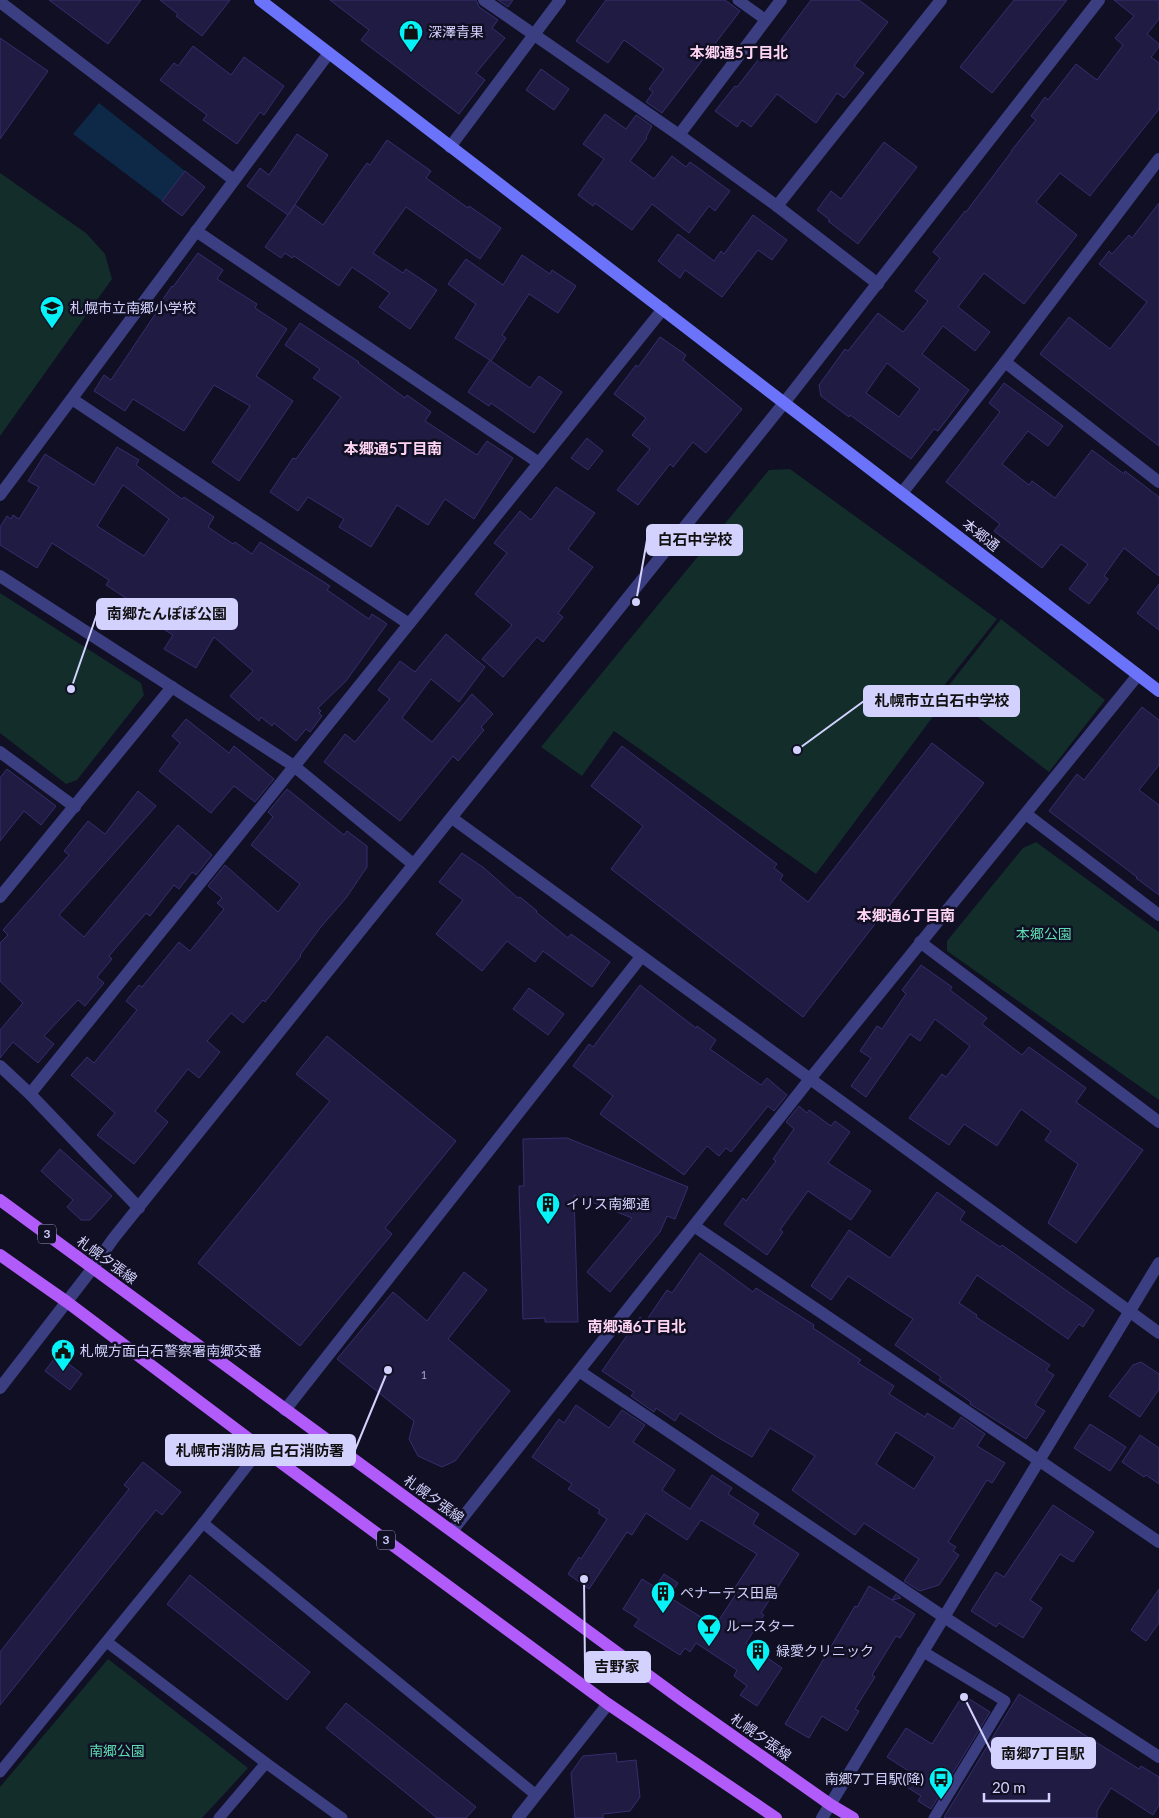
<svg xmlns="http://www.w3.org/2000/svg" width="1159" height="1818" font-family="Lato,'Noto Sans JP',sans-serif">
<rect width="100%" height="100%" fill="#100f23"/>
<g fill="#122d2a">
<polygon points="0,173 86,233 105,254 112,279 0,436"/>
<polygon points="790,469 997,619 943,687 946,689 1001,619 1105,700 1049,772 949,695 816,874 614,731 582,776 541,747 769,470"/>
<polygon points="0,593 141,683 144,695 77,780 66,784 0,733"/>
<polygon points="1036,842 1159,932 1159,1100 947,951 947,941 1023,848"/>
<polygon points="108,1659 248,1768 202,1818 0,1818 0,1787"/>
</g>
<polygon fill="#0e2847" points="99,103 185,171 162,201 73,134"/>
<g fill="#201b43" stroke="#352e6f" fill-rule="evenodd">
<polygon points="49,0 141,0 108,44"/>
<polygon points="160,0 230,0 202,36 176,16 178,14"/>
<polygon points="330,0 476,0 479,7 498,20 492,28 505,38 476,73 485,80 459,114 361,40 369,30"/>
<polygon points="498,0 513,0 508,7"/>
<polygon points="606,0 725,0 740,11 662,113 646,102 653,92 649,89 664,69 624,40 608,63 576,41"/>
<polygon points="811,0 859,0 888,22 854,66 864,73 844,98 837,93 816,123 777,94 751,127 742,120 737,127 715,111 735,86 737,87 765,51 770,55"/>
<polygon points="1014,0 1067,0 992,93 960,67"/>
<path d="M1114,0H1159V19L1147,34L1159,44V47L1151,57L1159,63V109L1090,196L1060,173L1036,202L1077,235L1024,304L984,273L958,307L990,332L975,351L943,326L922,354L969,390L938,431L934,429L911,459L850,415L849,417L821,396L819,385L845,349L848,351L878,313L903,332L928,301L915,291L940,258L933,252L965,211L966,212L1012,151H1011L1036,120L1031,116L1045,97L1048,100L1076,64L1097,80L1123,45L1115,38L1134,16ZM887,363L920,389L899,417L866,393Z"/>
<polygon points="0,38 48,71 0,139"/>
<polygon points="193,46 231,75 244,57 284,86 264,115 260,112 237,144 203,120 207,115 160,80 174,63 178,66"/>
<polygon points="541,69 569,89 554,110 526,90"/>
<polygon points="605,114 626,129 636,115 652,126 646,137 647,138 630,161 654,179 672,156 686,167 690,162 730,191 715,211 709,206 689,233 652,204 632,230 595,203 593,206 578,195 604,159 583,144"/>
<polygon points="297,134 328,155 288,215 247,186 260,168 269,175"/>
<polygon points="387,140 431,171 426,178 468,208 469,206 501,228 480,259 406,207 373,253 403,273 406,269 437,290 410,329 379,307 390,293 352,267 339,286 294,256 292,258 285,253 281,258 265,247 295,205 323,225 367,163 370,165"/>
<polygon points="884,142 917,167 858,244 828,221 830,220 817,210 831,191 841,199"/>
<polygon points="185,171 205,187 182,216 162,201"/>
<polygon points="1159,203 1159,446 1040,354 1069,317 1110,349 1147,302 1099,264 1109,251 1112,254 1129,235 1132,238"/>
<polygon points="753,215 787,240 772,260 758,250 722,297 685,270 680,278 658,261 678,234 714,261 721,251 724,254"/>
<polygon points="198,253 223,270 217,279 257,304 255,308 287,329 256,376 293,401 239,481 212,462 250,406 214,385 184,431 133,399 125,411 94,391 104,375 111,380 156,313 154,312 172,286 173,287"/>
<polygon points="522,255 550,274 552,270 576,286 558,313 529,294 502,335 506,338 491,361 530,388 539,376 562,392 534,433 491,403 489,406 468,392 490,360 455,338 476,304 448,284 466,259 503,285"/>
<polygon points="300,323 359,362 358,363 405,398 407,395 431,412 425,421 477,455 487,441 513,458 474,519 445,499 428,525 397,505 371,547 339,527 344,519 308,497 298,511 270,492 293,458 296,459 341,397 313,378 320,369 285,345"/>
<polygon points="660,337 686,355 683,360 742,409 706,453 693,442 673,467 670,464 638,505 617,490 650,449 632,435 646,418 614,394 636,365 638,367"/>
<polygon points="1004,383 1063,426 1048,446 1028,431 1002,464 1029,485 1032,481 1055,498 1092,450 1124,474 1125,471 1159,497 1159,576 1124,548 1104,576 1108,579 1089,604 1069,589 1088,564 1061,544 1042,568 994,531 1000,524 946,482 1000,412 989,403"/>
<polygon points="587,438 603,451 588,470 571,458"/>
<path d="M117,447L139,460L136,465L182,499L184,497L214,517L208,527L233,544L235,542L252,554L260,542L330,586L327,590L369,619L372,614L387,624L346,681L318,708L321,711L319,713L322,716L310,732L306,729L296,741L274,723L272,726L261,717L259,721L230,696L253,671L214,637L196,668L164,649L173,635L141,615L144,610L106,585L109,580L52,543L37,568L0,545V527L7,516L11,519L13,515L19,519L39,487L28,481L45,454L94,485ZM123,485L169,519L144,556L97,526Z"/>
<polygon points="556,487 595,513 568,549 593,567 558,613 563,617 543,642 537,637 503,677 482,659 512,625 475,594 507,553 494,543 520,511 531,520"/>
<polygon points="1159,584 1159,630 1137,613"/>
<polygon points="446,634 485,667 459,702 431,679 402,718 432,742 472,694 493,714 481,727 484,730 458,761 453,756 400,821 324,762 345,734 355,742 390,699 378,690 400,661 415,672"/>
<polygon points="1142,707 1159,720 1159,765 1139,790 1159,805 1159,895 1136,878 1137,877 1049,811 1077,774 1084,780"/>
<polygon points="186,719 229,753 234,746 274,779 255,802 234,786 211,813 159,771 180,743 172,736"/>
<polygon points="932,743 984,783 803,1017 611,869 643,826 591,786 622,746 777,864 774,868 783,875 780,880 808,902"/>
<polygon points="7,769 56,806 41,825 24,811 0,841 0,778"/>
<polygon points="287,789 344,835 347,831 367,846 367,867 346,898 320,928 300,955 301,956 265,1002 263,1000 243,1023 231,1013 207,1041 220,1052 199,1078 188,1069 155,1111 168,1122 134,1164 97,1135 115,1113 71,1075 87,1057 94,1063 137,1010 126,1001 139,985 142,987 179,942 190,951 224,909 217,903 222,898 208,886 225,865 278,912 300,884 251,845 273,817 268,812"/>
<polygon points="138,791 156,806 59,915 84,937 178,825 212,855 196,875 192,872 179,889 174,885 150,916 146,913 109,956 112,959 97,977 104,983 85,1006 78,1000 44,1036 54,1044 38,1063 13,1042 0,1058 0,1030 23,1003 0,981 0,943 8,935 3,930 69,855 64,851 88,821 105,834"/>
<polygon points="462,853 484,868 518,898 520,897 537,911 536,912 568,938 571,934 610,962 592,987 543,951 535,962 507,941 482,971 436,934 463,900 439,882"/>
<polygon points="921,965 952,987 950,990 987,1018 982,1024 1022,1055 1029,1047 1086,1088 1076,1102 1143,1150 1076,1243 1048,1223 1078,1164 1045,1140 1051,1131 1021,1109 997,1146 964,1124 949,1145 909,1118 942,1074 946,1077 970,1046 935,1019 920,1041 910,1034 866,1097 851,1086 871,1058 860,1051 877,1026 882,1029 906,994 902,990"/>
<polygon points="640,985 696,1028 697,1026 716,1040 710,1049 761,1085 767,1078 787,1095 774,1111 768,1106 731,1152 726,1148 719,1156 707,1146 684,1175 600,1114 613,1096 573,1066 589,1044 593,1047"/>
<polygon points="529,988 564,1014 548,1035 513,1009"/>
<polygon points="327,1036 456,1141 385,1228 392,1234 300,1346 198,1263 330,1101 296,1074"/>
<polygon points="799,1106 807,1113 809,1110 831,1126 835,1121 850,1132 828,1163 871,1191 851,1220 808,1191 780,1230 783,1232 767,1255 724,1224 743,1198 746,1201 776,1161 773,1159 794,1129 786,1122"/>
<polygon points="567,1138 688,1187 675,1219 667,1216 660,1232 610,1292 587,1272 632,1218 574,1195 578,1322 545,1322 545,1318 523,1319 519,1186 524,1186 523,1139"/>
<polygon points="60,1149 112,1196 90,1220 81,1220 67,1207 73,1200 41,1171"/>
<polygon points="937,1192 965,1212 960,1220 1000,1247 1002,1245 1094,1310 1083,1327 1079,1324 1068,1339 977,1275 959,1303 977,1315 976,1317 1050,1365 1046,1370 1054,1375 1035,1405 1045,1411 1026,1439 970,1404 971,1402 939,1380 941,1377 895,1345 913,1319 848,1276 831,1300 811,1286 849,1230 890,1258"/>
<path d="M700,1253L753,1292L756,1288L814,1325L813,1328L861,1360L858,1363L894,1386L889,1394L925,1417L927,1413L953,1429L961,1417L985,1434L977,1446L1005,1463L992,1483L987,1480L948,1542L956,1547L953,1551L959,1555L939,1585L920,1591L904,1581L919,1559L864,1523L855,1535L792,1490L815,1456L770,1428L752,1457L719,1438L680,1413L675,1421L656,1408L654,1412L631,1396L634,1392L602,1371L640,1317L646,1321L667,1290L672,1293ZM896,1432L935,1457L914,1489L876,1464Z"/>
<polygon points="464,1272 487,1290 448,1339 510,1391 455,1461 442,1467 418,1456 409,1439 414,1421 337,1359 393,1292 427,1321"/>
<polygon points="57,1355 82,1374 70,1390 45,1371"/>
<polygon points="1141,1362 1159,1374 1159,1389 1140,1417 1109,1396 1133,1365"/>
<polygon points="576,1405 609,1428 622,1410 645,1425 633,1442 675,1470 662,1490 690,1509 712,1475 732,1488 728,1494 759,1514 753,1524 799,1554 761,1613 764,1615 746,1643 782,1668 757,1706 740,1695 747,1686 734,1676 737,1670 696,1643 690,1652 685,1648 680,1655 634,1626 639,1619 623,1609 642,1579 655,1587 664,1574 678,1583 669,1597 715,1626 738,1591 734,1589 757,1554 701,1520 687,1540 646,1513 632,1535 627,1532 589,1589 568,1574 579,1557 581,1559 607,1519 598,1513 600,1510 568,1489 572,1484 532,1457 559,1419 564,1423"/>
<polygon points="1090,1424 1126,1447 1110,1471 1074,1448"/>
<polygon points="1140,1435 1159,1448 1159,1484 1146,1475 1144,1477 1122,1462"/>
<polygon points="143,1462 181,1492 162,1515 156,1510 0,1705 0,1652 129,1489 124,1485"/>
<polygon points="1053,1505 1094,1532 1073,1562 1060,1554 1030,1600 1042,1608 1023,1638 999,1623 996,1627 971,1611 996,1572 1004,1577"/>
<polygon points="190,1575 310,1672 287,1700 167,1604"/>
<polygon points="869,1586 892,1600 896,1594 901,1598 892,1600 915,1614 900,1638 896,1636 872,1675 875,1677 855,1709 859,1711 847,1731 822,1716 809,1738 785,1724 855,1606 857,1607"/>
<polygon points="1159,1589 1159,1623 1146,1641 1131,1630"/>
<polygon points="1019,1694 1139,1769 1141,1766 1159,1777 1159,1805 1153,1815 1111,1788 1097,1811 1097,1818 946,1818 944,1817"/>
<polygon points="963,1695 990,1712 931,1809 918,1801 921,1796 907,1787 915,1775 887,1757 906,1728 932,1744"/>
<polygon points="346,1703 476,1807 466,1818 437,1818 326,1728"/>
<polygon points="616,1753 617,1762 636,1760 640,1797 630,1811 603,1814 603,1818 575,1818 571,1773 583,1756"/>
</g>
<g fill="none" stroke-linecap="round" stroke-linejoin="round">
<g stroke="#3b3e81" stroke-width="11">
<polyline points="738,0 766,20"/>
<polyline points="203,1523 536,1795"/>
<polyline points="107,1642 266,1763 342,1818"/>
<polyline points="922,1651 1005,1701 934,1818"/>
<polyline points="0,1772 203,1523 261,1448"/>
<polyline points="219,1818 266,1763"/>
</g>
<g stroke="#3b3e81" stroke-width="12">
<polyline points="484,0 679,135 777,206 878,284"/>
<polyline points="0,2 234,180"/>
<polyline points="679,135 781,0"/>
<polyline points="450,147 560,0"/>
<polyline points="777,206 941,0"/>
<polyline points="196,231 539,463"/>
<polyline points="1005,362 1159,482"/>
<polyline points="72,399 409,624"/>
<polyline points="902,493 1005,362 1159,159"/>
<polyline points="0,495 329,53"/>
<polyline points="0,576 294,766 413,864"/>
<polyline points="0,752 75,807"/>
<polyline points="1026,814 1159,915"/>
<polyline points="452,818 1159,1333"/>
<polyline points="0,897 172,687"/>
<polyline points="920,942 1159,1122"/>
<polyline points="0,1066 30,1094 139,1208"/>
<polyline points="30,1094 663,309"/>
<polyline points="694,1226 1159,1542"/>
<polyline points="579,1371 944,1617 1159,1757"/>
<polyline points="0,1388 92,1269 113,1239 784,403 1099,0"/>
<polyline points="285,1410 641,957"/>
<polyline points="452,1531 810,1079 1138,675"/>
<polyline points="518,1818 608,1704"/>
<polyline points="822,1818 1159,1263"/>
</g>
<polyline stroke="#6b73fb" stroke-width="12" points="260,0 1159,691"/>
<g stroke="#b25bfb" stroke-width="12">
<polyline points="0,1200 682,1700 831,1805 853,1818"/>
<polyline points="0,1255 67,1302 261,1448 608,1704 776,1818"/>
</g>
</g>
<defs>
<symbol id="shop-pin" viewBox="-11 -11 22 30"><path d="M0 17L-7.5 6A9.5 9.5 0 1 1 7.5 6Z" fill="#06f2f6" stroke="#100f23"/><path d="M-5-2.5h2.3a2.7 3.5 0 0 1 5.4 0H5L5.5 6h-11ZM-1.5-2.5h3a1.5 2.3 0 0 0-3 0Z" fill="#111"/></symbol>
<symbol id="school-pin" viewBox="-11 -11 22 30"><path d="M0 17L-7.5 6A9.5 9.5 0 1 1 7.5 6Z" fill="#06f2f6" stroke="#100f23"/><path d="M0-5L7-2L0 1L-7-2ZM-4 1L0 2.5L4 1V4Q0 6-4 4Z" fill="#111"/></symbol>
<symbol id="building-pin" viewBox="-11 -11 22 30"><path d="M0 17L-7.5 6A9.5 9.5 0 1 1 7.5 6Z" fill="#06f2f6" stroke="#100f23"/><path d="M-4-6H4V6H1V3H-1V6H-4ZM-2.5-4.3h1.7v1.8h-1.7ZM.8-4.3h1.7v1.8H.8ZM-2.5-1h1.7V.8h-1.7ZM.8-1h1.7V.8H.8Z" fill="#111"/></symbol>
<symbol id="civic-pin" viewBox="-11 -11 22 30"><path d="M0 17L-7.5 6A9.5 9.5 0 1 1 7.5 6Z" fill="#06f2f6" stroke="#100f23"/><path d="M-.6-6.5H3V-4.5H.6V-3L4-1V1h2V6H-6V1h2V-1L-.6-3ZM-1.2 2.5V6h2.4V2.5Z" fill="#111"/></symbol>
<symbol id="bar-pin" viewBox="-11 -11 22 30"><path d="M0 17L-7.5 6A9.5 9.5 0 1 1 7.5 6Z" fill="#06f2f6" stroke="#100f23"/><path d="M-6-5H6L.8 .8V4.5H3.5V6h-7V4.5H-.8V.8Z" fill="#111"/></symbol>
<symbol id="bus-pin" viewBox="-11 -11 22 30"><path d="M0 17L-7.5 6A9.5 9.5 0 1 1 7.5 6Z" fill="#06f2f6" stroke="#100f23"/><path d="M-5-6H5V4H4V6H2V4H-2V6H-4V4H-5ZM-3.5-4V0h7V-4ZM-3.5 1.2v1.5H-2V1.2ZM2 1.2v1.5H3.5V1.2Z" fill="#111"/></symbol>
</defs>
<g fill-rule="evenodd">
<use href="#shop-pin" x="397" y="18" width="28" height="38"/>
<use href="#school-pin" x="38" y="294" width="28" height="38"/>
<use href="#building-pin" x="534" y="1190" width="28" height="38"/>
<use href="#civic-pin" x="49" y="1337" width="28" height="38"/>
<use href="#building-pin" x="649" y="1579" width="28" height="38"/>
<use href="#bar-pin" x="695" y="1612" width="28" height="38"/>
<use href="#building-pin" x="744" y="1637" width="28" height="38"/>
<use href="#bus-pin" x="927" y="1765" width="28" height="38"/>
</g>
<g text-anchor="middle" stroke-width="5" stroke-linejoin="round" paint-order="stroke">
<g font-size="11" fill="#a6a4cf">
<text x="424" y="1379">1</text>
</g>
<g fill="#100f23" stroke="#9898bc" stroke-width="1">
<rect x="38" y="1224.5" width="18" height="19" rx="4"/>
<rect x="377" y="1530.5" width="18" height="19" rx="4"/>
</g>
<g font-size="12" font-weight="bold" fill="#d3d2fe">
<text x="47" y="1238">3</text>
<text x="386" y="1544">3</text>
</g>
<g font-size="14" fill="#d3d2fe" stroke="#100f23" text-anchor="start">
<text x="428" y="37">深澤青果</text>
<text x="70" y="313">札幌市立南郷小学校</text>
<text x="566" y="1209">イリス南郷通</text>
<text x="80" y="1356">札幌方面白石警察署南郷交番</text>
<text x="680" y="1598">ペナーテス田島</text>
<text x="726" y="1631">ルースター</text>
<text x="776" y="1656">緑愛クリニック</text>
<text x="924" y="1784" text-anchor="end">南郷7丁目駅(降)</text>
</g>
<g font-size="14" fill="#d3d2fe" stroke="#100f23">
<text transform="translate(981 535) rotate(38)" y="5">本郷通</text>
<text transform="translate(107 1260) rotate(36)" y="5">札幌夕張線</text>
<text transform="translate(434 1499) rotate(36)" y="5">札幌夕張線</text>
<text transform="translate(761 1737) rotate(35)" y="5">札幌夕張線</text>
</g>
<g font-size="14" fill="#5fdcb3" stroke="#100f23">
<text x="1044" y="939">本郷公園</text>
<text x="117" y="1756">南郷公園</text>
</g>
<g font-size="15" font-weight="bold" fill="#fed4f2" stroke="#100f23">
<text x="739" y="58">本郷通5丁目北</text>
<text x="393" y="454">本郷通5丁目南</text>
<text x="906" y="921">本郷通6丁目南</text>
<text x="637" y="1332">南郷通6丁目北</text>
</g>
</g>
<path fill="none" stroke="#d3d2fe" stroke-width="2" d="M636 602L647 540M71 689L97 614M797 750L864 701M388 1370L355 1450M584 1579L585 1667M964 1697L992 1753"/>
<g fill="#d3d2fe" stroke="#100f23" stroke-width="2">
<circle cx="636" cy="602" r="5"/>
<circle cx="71" cy="689" r="5"/>
<circle cx="797" cy="750" r="5"/>
<circle cx="388" cy="1370" r="5"/>
<circle cx="584" cy="1579" r="5"/>
<circle cx="964" cy="1697" r="5"/>
</g>
<g fill="#d3d2fe" stroke="#d3d2fe" stroke-width="2">
<rect x="647" y="525" width="95" height="30" rx="5"/>
<rect x="97" y="599" width="140" height="30" rx="5"/>
<rect x="864" y="686" width="155" height="30" rx="5"/>
<rect x="166" y="1435" width="189" height="30" rx="5"/>
<rect x="585" y="1652" width="65" height="30" rx="5"/>
<rect x="992" y="1738" width="103" height="30" rx="5"/>
</g>
<g font-size="15" text-anchor="middle" font-weight="bold" fill="#111">
<text x="695" y="545">白石中学校</text>
<text x="167" y="619">南郷たんぽぽ公園</text>
<text x="942" y="706">札幌市立白石中学校</text>
<text x="260" y="1456">札幌市消防局 白石消防署</text>
<text x="617" y="1672">吉野家</text>
<text x="1043" y="1759">南郷7丁目駅</text>
</g>
<path d="M984 1793v8h65v-8" fill="none" stroke="#d3d2fe" stroke-width="2.5"/>
<text x="992" y="1793" font-size="15" fill="#d3d2fe" stroke="#100f23" stroke-width="4" paint-order="stroke">20 m</text>
</svg>
